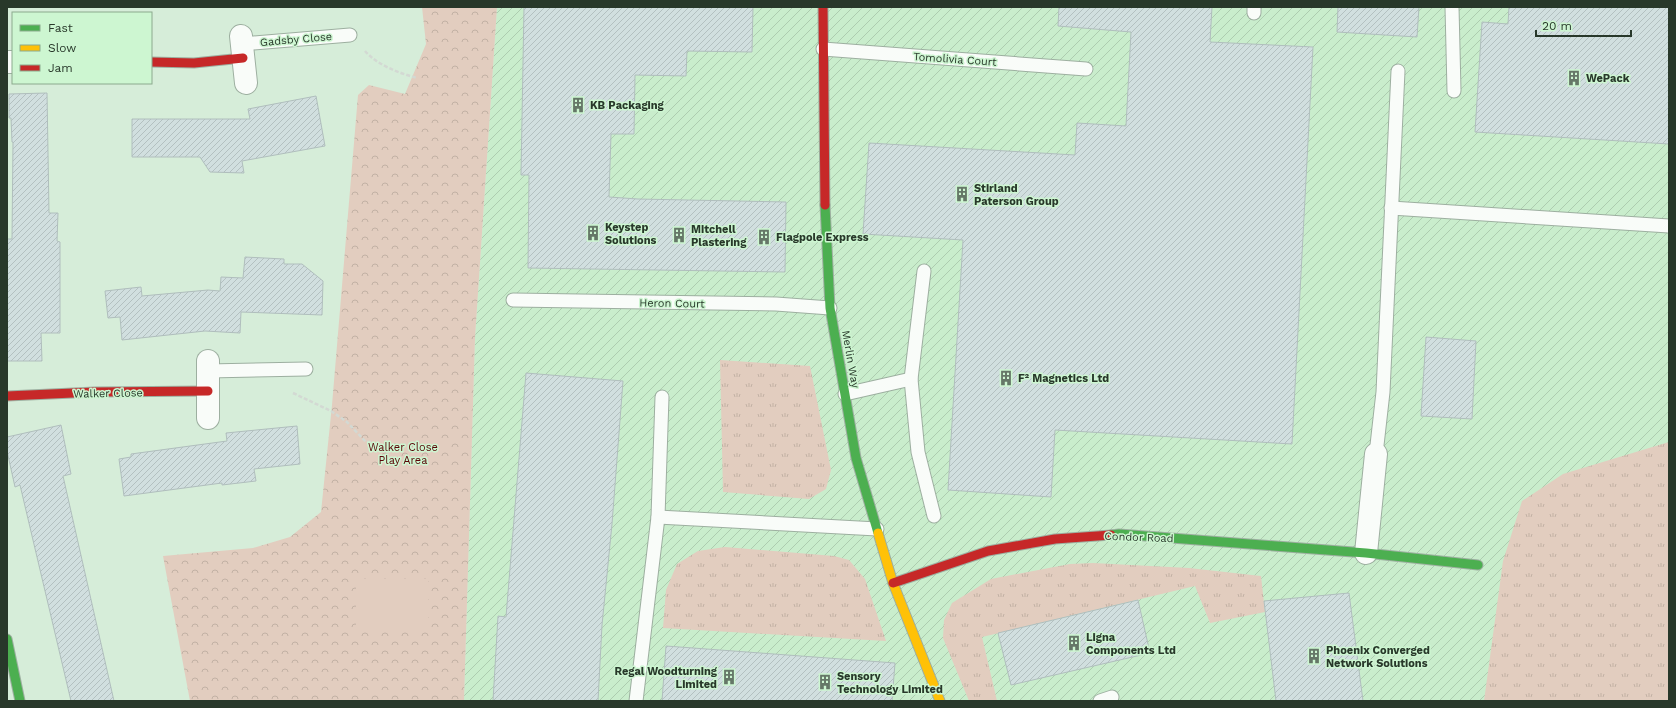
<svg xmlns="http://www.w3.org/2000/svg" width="1676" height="708" font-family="'Work Sans',sans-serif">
<defs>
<pattern id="industrial-furrows" width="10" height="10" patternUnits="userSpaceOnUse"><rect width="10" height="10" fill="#c9edcc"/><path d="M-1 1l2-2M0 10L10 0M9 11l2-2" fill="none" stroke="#adccaf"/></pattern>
<pattern id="grass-tufts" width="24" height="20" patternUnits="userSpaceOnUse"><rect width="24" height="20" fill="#e2cdbf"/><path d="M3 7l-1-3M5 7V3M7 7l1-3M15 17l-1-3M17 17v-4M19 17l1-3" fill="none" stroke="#c2b1a4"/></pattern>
<pattern id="park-crowns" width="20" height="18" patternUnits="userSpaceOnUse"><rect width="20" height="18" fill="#e2cdbf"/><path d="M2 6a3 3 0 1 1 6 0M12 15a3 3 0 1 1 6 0" fill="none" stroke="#c2b1a4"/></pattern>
<pattern id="building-hatch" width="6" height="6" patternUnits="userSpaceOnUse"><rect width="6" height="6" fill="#d1dfdf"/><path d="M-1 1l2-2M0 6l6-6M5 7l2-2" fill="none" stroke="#b3c0c0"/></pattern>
</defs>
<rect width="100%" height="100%" fill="#d6edd9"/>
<polygon fill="url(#industrial-furrows)" points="497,7 1669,7 1669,701 464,701 475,338"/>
<g fill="url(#grass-tufts)">
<polygon points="720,360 810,366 831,470 826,489 809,499 723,492"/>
<polygon points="1669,442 1669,701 1484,701 1503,561 1522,501 1563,474"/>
<polygon points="725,547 834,556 849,560 865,579 886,641 663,628 666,590 677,564 698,551"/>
<polygon points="1093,563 1189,568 1261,576 1265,612 1210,623 1195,586 982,637 997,701 969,701 943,638 944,620 952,603 991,579 1070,564"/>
</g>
<polygon fill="url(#park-crowns)" points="422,7 497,7 475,338 464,701 190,701 163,556 253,548 290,537 321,512 332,405 358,95 369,85 405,94 426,44"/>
<rect fill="#e2cdbf" x="356" y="579" width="72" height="48"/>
<g fill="url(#building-hatch)" stroke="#b0bebd">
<polygon points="524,7 753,7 752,52 687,51 686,76 635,75 634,134 611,134 609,197 638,199 786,202 785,272 528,268 529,175 521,175"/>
<polygon points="1059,7 1212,7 1210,42 1313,47 1292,444 1055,430 1051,497 948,490 963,240 863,234 869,143 1075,155 1077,123 1126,126 1131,32 1058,26"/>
<polygon points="1338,7 1419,7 1417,37 1337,32"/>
<polygon points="1509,7 1669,7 1669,144 1475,132 1482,22 1508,24"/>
<polygon points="47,93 49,213 58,213 57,241 60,242 60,333 41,333 42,361 7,361 7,239 12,239 13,142 12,142 11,118 9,118 9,94"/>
<polygon points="316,96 325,146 242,161 244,173 210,172 200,157 132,157 132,119 250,119 248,109"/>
<polygon points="245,257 284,259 284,264 302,264 323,281 322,315 241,312 240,333 205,331 122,340 120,317 108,318 105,291 141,287 142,296 208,290 220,291 221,277 243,278"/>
<polygon points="1426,337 1476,341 1472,419 1421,416"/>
<polygon points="526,373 623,381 612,524 602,625 598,701 493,701 498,616 506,617"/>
<polygon points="61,425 71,474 63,476 114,701 71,701 20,485 15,487 7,451 7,437"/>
<polygon points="297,426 300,464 254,469 256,481 222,485 222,483 124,496 119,459 131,457 131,454 227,441 226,433"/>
<polygon points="1349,593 1363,701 1276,701 1264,601"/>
<polygon points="1138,600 1150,653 1011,685 998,633"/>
<polygon points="666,646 895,663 892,701 662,701"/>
</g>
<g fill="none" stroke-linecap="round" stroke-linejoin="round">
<defs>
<g id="lane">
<polyline points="1452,7 1454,91"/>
<polyline points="1254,13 1254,7"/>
<polyline points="242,44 350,35"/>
<polyline points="823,49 1086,69"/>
<polyline points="1391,208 1669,226"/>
<polyline points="924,271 911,379 918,452 934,516"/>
<polyline points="513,300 776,304 830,308"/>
<polyline points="208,371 306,369"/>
<polyline points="845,394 911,379"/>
<polyline points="1376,454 1383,392 1398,71"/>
<polyline points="658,517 877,529"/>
<polyline points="636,701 658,517 662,397"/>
<polyline points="1100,701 1112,697"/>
</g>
<g id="street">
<polyline points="241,36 246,83"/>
<polyline points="7,62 13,62"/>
<polyline points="208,361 208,418"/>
<polyline points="1366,553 1376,454"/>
</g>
<g id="fast">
<polyline points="825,205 830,308 856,458 878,533"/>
<polyline points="1111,535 1119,534 1366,553 1478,565"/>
<polyline points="7,639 20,701"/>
</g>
<polyline id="slow" points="878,533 893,583 940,701"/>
<g id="jam">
<polyline points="823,7 825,205"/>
<polyline points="151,62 194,63 243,58"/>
<polyline points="7,396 95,392 208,391"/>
<polyline points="893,583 988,551 1055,539 1111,535"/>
</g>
</defs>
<use href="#lane" stroke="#9dafa0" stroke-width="15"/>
<use href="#street" stroke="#9dafa0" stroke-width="24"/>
<use href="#fast" stroke="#9dafa0" stroke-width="11"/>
<use href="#slow" stroke="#9dafa0" stroke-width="11"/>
<use href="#jam" stroke="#9dafa0" stroke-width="11"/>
<g stroke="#d3d9d3" stroke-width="2.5" stroke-dasharray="4 2" stroke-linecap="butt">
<path d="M365,51C377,65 399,73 417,78"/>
<polyline points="293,393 331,411 347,422 366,442 373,442"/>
</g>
<use href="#lane" stroke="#f9fcf9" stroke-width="13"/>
<use href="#street" stroke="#f9fcf9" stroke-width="22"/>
<use href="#fast" stroke="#4caf50" stroke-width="9"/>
<use href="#slow" stroke="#ffc107" stroke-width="9"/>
<use href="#jam" stroke="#c62828" stroke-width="9"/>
</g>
<defs>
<symbol id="building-bare" viewBox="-9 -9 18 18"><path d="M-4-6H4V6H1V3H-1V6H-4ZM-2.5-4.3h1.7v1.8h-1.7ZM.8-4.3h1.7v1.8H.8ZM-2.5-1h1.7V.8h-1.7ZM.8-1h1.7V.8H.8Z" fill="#657767" stroke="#cdf6d1" stroke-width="2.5" paint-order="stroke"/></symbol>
</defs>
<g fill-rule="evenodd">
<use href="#building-bare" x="1563" y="67" width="22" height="22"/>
<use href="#building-bare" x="567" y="94" width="22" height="22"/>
<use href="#building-bare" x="951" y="183" width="22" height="22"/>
<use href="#building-bare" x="582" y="222" width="22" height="22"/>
<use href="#building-bare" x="668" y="224" width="22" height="22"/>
<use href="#building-bare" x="753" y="226" width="22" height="22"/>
<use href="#building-bare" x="995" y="367" width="22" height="22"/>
<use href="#building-bare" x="1063" y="632" width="22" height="22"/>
<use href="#building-bare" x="1303" y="645" width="22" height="22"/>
<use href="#building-bare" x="718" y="666" width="22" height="22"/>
<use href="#building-bare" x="814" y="671" width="22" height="22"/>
</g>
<g text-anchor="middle" stroke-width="3" stroke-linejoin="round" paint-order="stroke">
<g font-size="11" fill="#28382a" stroke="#cdf6d1">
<text transform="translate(296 39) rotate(-5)" y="4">Gadsby Close</text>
<text transform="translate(955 59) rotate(4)" y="4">Tomolivia Court</text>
<text transform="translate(672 303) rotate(1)" y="4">Heron Court</text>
<text transform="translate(851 359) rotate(80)" y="4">Merlin Way</text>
<text transform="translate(108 393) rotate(-1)" y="4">Walker Close</text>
<text transform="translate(1139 537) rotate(2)" y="4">Condor Road</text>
</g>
<g font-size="11" font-weight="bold" fill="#28382a" stroke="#cdf6d1" text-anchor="start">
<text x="1586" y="82">WePack</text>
<text x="590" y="109">KB Packaging</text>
<text x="974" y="192">Stirland<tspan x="974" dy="13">Paterson Group</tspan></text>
<text x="605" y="231">Keystep<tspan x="605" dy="13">Solutions</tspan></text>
<text x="691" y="233">Mitchell<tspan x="691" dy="13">Plastering</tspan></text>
<text x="776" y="241">Flagpole Express</text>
<text x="1018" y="382">F² Magnetics Ltd</text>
<text x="1086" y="641">Ligna<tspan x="1086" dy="13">Components Ltd</tspan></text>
<text x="1326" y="654">Phoenix Converged<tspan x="1326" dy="13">Network Solutions</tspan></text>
<text x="717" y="675" text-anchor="end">Regal Woodturning<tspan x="717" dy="13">Limited</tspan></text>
<text x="837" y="680">Sensory<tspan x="837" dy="13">Technology Limited</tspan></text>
</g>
<g font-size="11" fill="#590506" stroke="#cdf6d1">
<text x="403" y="451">Walker Close<tspan x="403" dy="13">Play Area</tspan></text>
</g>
</g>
<rect width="1676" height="708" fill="none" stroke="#28382a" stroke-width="16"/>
<rect x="12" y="12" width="140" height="72" fill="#cdf6d1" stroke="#8baa8e"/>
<rect x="20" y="25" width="20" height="6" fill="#4caf50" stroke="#8baa8e"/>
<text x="48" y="32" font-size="12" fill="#28382a">Fast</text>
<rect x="20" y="45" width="20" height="6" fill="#ffc107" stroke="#8baa8e"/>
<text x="48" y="52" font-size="12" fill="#28382a">Slow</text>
<rect x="20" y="65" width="20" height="6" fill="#c62828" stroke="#8baa8e"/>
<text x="48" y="72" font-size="12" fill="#28382a">Jam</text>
<path d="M1536 30v6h95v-6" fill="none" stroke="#28382a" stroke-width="2"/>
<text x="1542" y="30" font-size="12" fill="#28382a" stroke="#cdf6d1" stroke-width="3" paint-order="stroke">20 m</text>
</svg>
